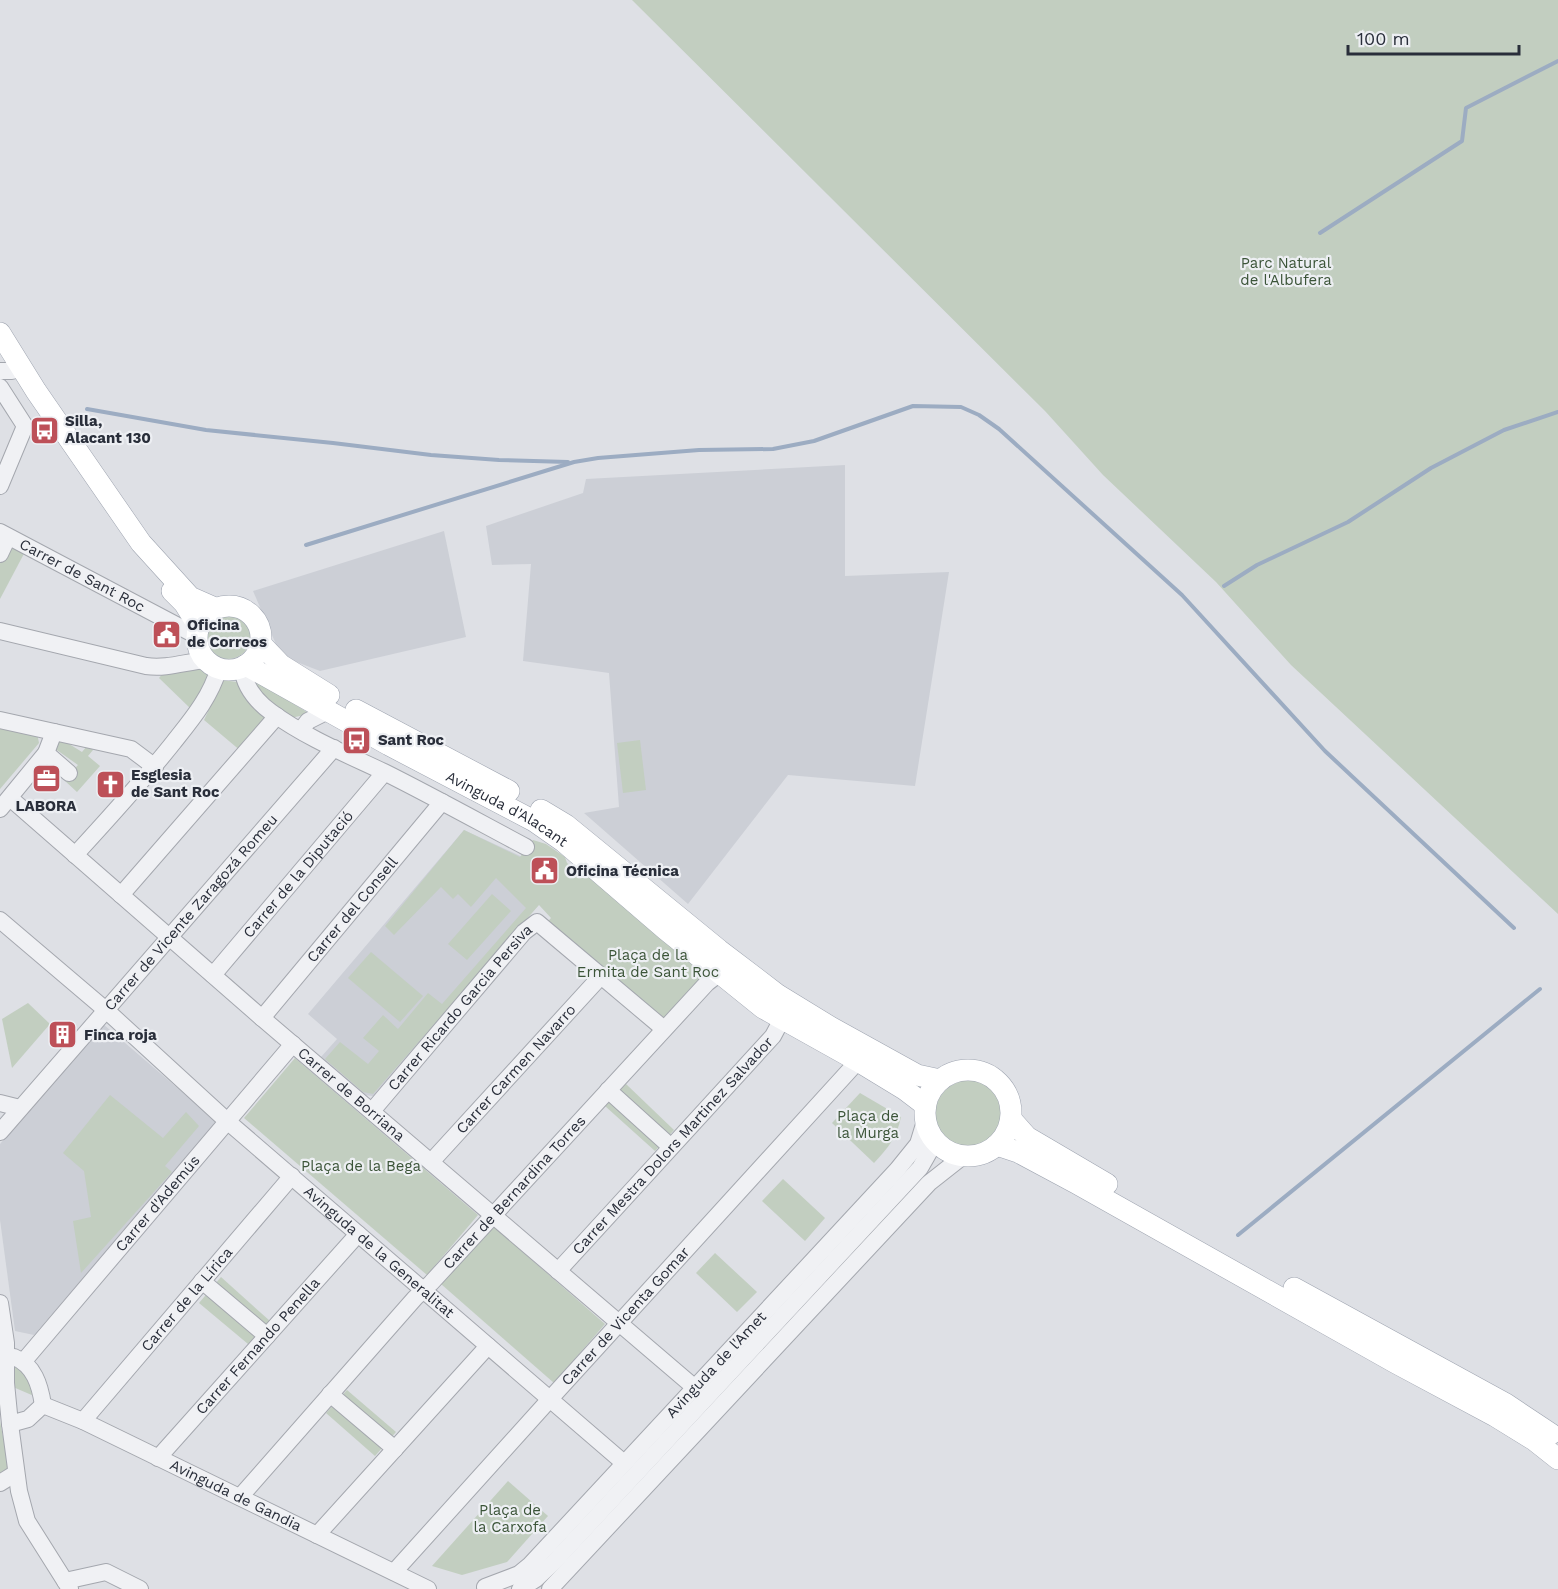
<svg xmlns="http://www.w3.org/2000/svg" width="1558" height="1589" font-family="'Work Sans',sans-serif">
<rect width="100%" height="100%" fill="#dee0e5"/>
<g fill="#cccfd6">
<polygon points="845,465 845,576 949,572 915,786 788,775 688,904 584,813 619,807 609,673 523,661 531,564 492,565 486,526 583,493 586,479"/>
<polygon points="444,531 466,637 320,671 281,656 253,591"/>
<polygon points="464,830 529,860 548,894 373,1096 363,1095 321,1057 337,1039 308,1014"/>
<polygon points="103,1024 217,1122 34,1335 15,1331 0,1220 0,1144"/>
</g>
<g fill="#c2cec0">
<polygon points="632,0 1558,0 1558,914 1291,665 1216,582 1103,475 1045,411"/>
<polygon points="0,532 27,548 0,599"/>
<circle cx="228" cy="636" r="23"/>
<polygon points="198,666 210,677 192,710 159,678 163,673"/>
<polygon points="247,674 310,714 290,718 271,707"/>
<polygon points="223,680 237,682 266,718 242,752 204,720"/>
<polygon points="0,724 37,733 39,743 0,789"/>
<polygon points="61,739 82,752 87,746 91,747 93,750 88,756 100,766 77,792 64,780 78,765 54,748"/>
<polygon points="640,740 646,790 623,793 617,743"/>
<polygon points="464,830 520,857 533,840 546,844 565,857 567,863 583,875 592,865 720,973 664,1029 543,927 551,918 539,905 373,1094 363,1092 325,1059 340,1042 368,1064 379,1051 363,1038 383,1015 398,1029 428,993 442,1004 526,908 496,878 471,907 458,894 453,899 441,887 394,935 385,926"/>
<polygon points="492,894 511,911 467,960 448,944"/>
<polygon points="371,952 423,996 400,1022 348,978"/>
<polygon points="28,1003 50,1024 12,1068 2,1019"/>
<polygon points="295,1058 478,1215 427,1275 244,1118"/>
<circle cx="970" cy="1115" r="35"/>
<polygon points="626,1084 674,1130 655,1151 605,1106"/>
<path d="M860,1093L901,1117C897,1137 888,1148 874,1163L832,1123Z"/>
<polygon points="110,1095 163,1138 186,1112 199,1126 165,1166 172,1172 81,1273 73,1221 91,1217 84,1171 63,1153"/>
<polygon points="783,1179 825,1218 805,1241 762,1201"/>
<polygon points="492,1225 605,1324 554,1383 441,1284"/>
<polygon points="715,1253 757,1292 737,1312 696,1273"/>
<polygon points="221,1277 270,1321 248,1344 199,1303"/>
<polygon points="12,1366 24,1371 34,1396 13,1387"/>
<polygon points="347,1390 396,1432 375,1456 326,1413"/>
<polygon points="0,1421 10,1474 0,1479"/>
<polygon points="508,1481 548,1516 507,1562 462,1575 432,1566"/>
</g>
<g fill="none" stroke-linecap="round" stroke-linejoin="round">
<g stroke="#9cacc2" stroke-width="4">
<polyline points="1320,233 1462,141 1466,108 1558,61"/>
<polyline points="87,409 206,430 333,443 431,455 499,460 568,462"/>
<polyline points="306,545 574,462 598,458 699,450 773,449 814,441 913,406 961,407 979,415 999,429 1182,595 1325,751 1514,928"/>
<polyline points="1224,586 1257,565 1348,522 1431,468 1504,430 1558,412"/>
<polyline points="1238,1235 1540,989"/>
</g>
<defs>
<g id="minor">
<polyline points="0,371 12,371"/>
<polyline points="0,387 25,426 0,486"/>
<path id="s1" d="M0,532L197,636"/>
<polyline points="0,554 8,537"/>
<path d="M0,631L146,666C167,669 185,662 206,660"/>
<path d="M242,667C244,686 256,701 271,712C305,737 346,754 384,772C432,796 479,822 526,847"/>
<polyline points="0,720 131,749 155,767"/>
<polyline points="301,730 308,721 328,711"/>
<polyline points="46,753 69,773"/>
<path id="s2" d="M10,798L262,1018L694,1387"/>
<polyline points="0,809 46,753 54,732"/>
<path d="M75,855C109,818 142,782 173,743C192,719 210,698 219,668"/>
<polyline points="121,895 277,716"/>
<path id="s3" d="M0,920L107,1011L227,1121L624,1463"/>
<path id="s4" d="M213,975L384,773"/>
<path id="s5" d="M262,1018L442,802"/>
<polyline points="608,1090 671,1147"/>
<polyline points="0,1103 20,1108"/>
<path id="s6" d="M372,1111L524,932L537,922L664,1029"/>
<path id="s7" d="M0,1132L334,748"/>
<path id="s8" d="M431,1162L601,976"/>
<path id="s9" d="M558,1271L773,1036L782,1019"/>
<polyline points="202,1281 267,1336"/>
<polyline points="0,1303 6,1343 6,1383 10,1424 19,1491 27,1521 70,1589"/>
<path d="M14,1357C34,1365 40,1385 43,1405"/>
<path id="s10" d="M23,1362L293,1044"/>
<polyline points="330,1394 395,1449"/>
<path id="s11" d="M43,1405L83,1421L428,1589"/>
<path id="s12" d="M83,1421L292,1176"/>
<polyline points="10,1424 28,1419 43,1405"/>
<path id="s13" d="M158,1458L358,1234"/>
<polyline points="0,1483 16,1473"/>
<path id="s14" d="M240,1497L415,1298L431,1283L707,983L720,973"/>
<polyline points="317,1535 488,1346"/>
<path id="s15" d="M394,1572L550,1399L858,1061"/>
<polyline points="65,1581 106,1572 140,1589"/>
<path id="s16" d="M485,1587L519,1574L530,1565L897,1170L918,1144L925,1121"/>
<polyline points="520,1589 536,1579 554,1562 920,1168 932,1147 932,1137"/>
<polyline points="550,1589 929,1183 962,1157"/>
</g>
<g id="major">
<polyline points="0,333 36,391 141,543 190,597 215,608"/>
<polyline points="172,591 184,603 199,627"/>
<circle cx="229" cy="638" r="32"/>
<polyline points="261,644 281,665 329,695"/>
<path id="s17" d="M246,665L389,745L534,821L564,842L665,929L763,1008L858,1061L904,1089L925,1105"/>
<polyline points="356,710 509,791"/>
<polyline points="541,810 566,825 719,950 778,995 832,1028 917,1075 940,1080"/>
<circle cx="968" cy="1113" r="43"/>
<polyline points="1011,1119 1027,1137 1107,1184"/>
<polyline points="997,1145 1018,1152 1076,1183 1396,1363 1495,1416 1534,1440 1558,1459"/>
<polyline points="1294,1288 1506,1404 1551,1434"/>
</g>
</defs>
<use href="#minor" stroke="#a4a7ae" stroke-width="18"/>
<use href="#major" stroke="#9ea4b0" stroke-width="22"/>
<use href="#minor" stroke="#f0f1f4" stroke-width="16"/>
<use href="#major" stroke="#fff" stroke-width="21"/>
</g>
<defs>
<symbol id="bus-square" viewBox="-11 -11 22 22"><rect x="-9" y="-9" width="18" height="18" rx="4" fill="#bd5058" stroke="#edeff3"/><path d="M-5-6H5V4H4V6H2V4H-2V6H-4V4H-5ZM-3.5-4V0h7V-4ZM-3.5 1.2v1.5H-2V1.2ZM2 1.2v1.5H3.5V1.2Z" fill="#fff"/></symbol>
<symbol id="civic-square" viewBox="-11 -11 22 22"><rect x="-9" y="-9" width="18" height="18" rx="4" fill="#bd5058" stroke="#edeff3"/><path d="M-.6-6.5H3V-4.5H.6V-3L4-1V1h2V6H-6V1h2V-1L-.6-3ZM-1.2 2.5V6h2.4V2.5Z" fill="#fff"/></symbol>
<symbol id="office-square" viewBox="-11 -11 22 22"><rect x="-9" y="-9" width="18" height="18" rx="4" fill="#bd5058" stroke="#edeff3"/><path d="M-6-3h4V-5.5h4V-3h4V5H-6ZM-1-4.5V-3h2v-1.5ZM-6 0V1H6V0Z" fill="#fff"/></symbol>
<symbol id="church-square" viewBox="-11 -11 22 22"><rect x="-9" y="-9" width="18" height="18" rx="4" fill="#bd5058" stroke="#edeff3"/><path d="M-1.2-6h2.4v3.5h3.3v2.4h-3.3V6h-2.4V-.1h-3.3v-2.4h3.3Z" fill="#fff"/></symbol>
<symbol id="building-square" viewBox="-11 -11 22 22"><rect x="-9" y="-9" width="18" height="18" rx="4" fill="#bd5058" stroke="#edeff3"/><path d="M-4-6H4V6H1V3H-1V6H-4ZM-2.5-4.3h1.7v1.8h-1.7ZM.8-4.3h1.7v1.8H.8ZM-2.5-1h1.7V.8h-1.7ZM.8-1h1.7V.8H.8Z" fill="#fff"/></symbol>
</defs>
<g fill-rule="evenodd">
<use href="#bus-square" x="28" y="414" width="33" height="33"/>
<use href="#civic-square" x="150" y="618" width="33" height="33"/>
<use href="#bus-square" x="340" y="724" width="33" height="33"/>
<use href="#office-square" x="30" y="762" width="33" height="33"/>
<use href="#church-square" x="94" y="768" width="33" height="33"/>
<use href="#civic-square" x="528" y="854" width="33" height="33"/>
<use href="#building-square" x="46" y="1018" width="33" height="33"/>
</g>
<g text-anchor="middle" stroke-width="4.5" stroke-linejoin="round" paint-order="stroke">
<g font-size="15" fill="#3b5438" stroke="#edeff3">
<text x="1286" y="268">Parc Natural<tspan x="1286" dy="17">de l'Albufera</tspan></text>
<text x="648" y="960">Plaça de la<tspan x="648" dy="17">Ermita de Sant Roc</tspan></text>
<text x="868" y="1121">Plaça de<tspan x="868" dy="17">la Murga</tspan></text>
<text x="361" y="1171">Plaça de la Bega</text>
<text x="510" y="1515">Plaça de<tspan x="510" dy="17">la Carxofa</tspan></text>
</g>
<g font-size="15" font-weight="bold" fill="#292e3a" stroke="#edeff3" text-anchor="start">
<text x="65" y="426">Silla,<tspan x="65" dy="17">Alacant 130</tspan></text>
<text x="187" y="630">Oficina<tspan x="187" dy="17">de Correos</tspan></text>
<text x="378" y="745">Sant Roc</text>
<text x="131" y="780">Esglesia<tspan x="131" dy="17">de Sant Roc</tspan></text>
<text x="46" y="811" text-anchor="middle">LABORA</text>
<text x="566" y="876">Oficina Técnica</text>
<text x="84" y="1040">Finca roja</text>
</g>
<g font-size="15" fill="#292e3a" stroke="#edeff3">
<text dy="5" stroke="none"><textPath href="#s1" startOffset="93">Carrer de Sant Roc</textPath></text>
<text dy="5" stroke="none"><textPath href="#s17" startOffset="298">Avinguda d'Alacant</textPath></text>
<text dy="5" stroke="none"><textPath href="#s4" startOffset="132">Carrer de la Diputació</textPath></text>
<text dy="5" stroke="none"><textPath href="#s5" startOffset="141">Carrer del Consell</textPath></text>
<text dy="5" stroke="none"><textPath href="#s7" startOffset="291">Carrer de Vicente Zaragozá Romeu</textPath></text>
<text dy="5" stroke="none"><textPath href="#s6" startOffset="136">Carrer Ricardo Garcia Persiva</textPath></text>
<text dy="5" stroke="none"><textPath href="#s8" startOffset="126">Carrer Carmen Navarro</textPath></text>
<text dy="5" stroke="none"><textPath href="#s2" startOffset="452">Carrer de Borriana</textPath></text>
<text dy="5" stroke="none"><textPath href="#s9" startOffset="170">Carrer Mestra Dolors Martinez Salvador</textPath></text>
<text dy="5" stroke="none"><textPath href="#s14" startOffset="410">Carrer de Bernardina Torres</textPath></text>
<text dy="5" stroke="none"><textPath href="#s10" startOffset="208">Carrer d'Ademús</textPath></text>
<text dy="5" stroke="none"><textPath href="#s3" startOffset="504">Avinguda de la Generalitat</textPath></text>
<text dy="5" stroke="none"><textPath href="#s12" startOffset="160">Carrer de la Lírica</textPath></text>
<text dy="5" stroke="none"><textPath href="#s15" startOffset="345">Carrer de Vicenta Gomar</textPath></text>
<text dy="5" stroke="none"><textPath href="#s13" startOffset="150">Carrer Fernando Penella</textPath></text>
<text dy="5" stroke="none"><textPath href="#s16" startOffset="324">Avinguda de l'Amet</textPath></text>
<text dy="5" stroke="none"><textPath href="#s11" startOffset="213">Avinguda de Gandia</textPath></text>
</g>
</g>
<path d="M1348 45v9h171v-9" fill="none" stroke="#292e3a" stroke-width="3"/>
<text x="1357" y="45" font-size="18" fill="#292e3a" stroke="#edeff3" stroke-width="4.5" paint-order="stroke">100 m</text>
</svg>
